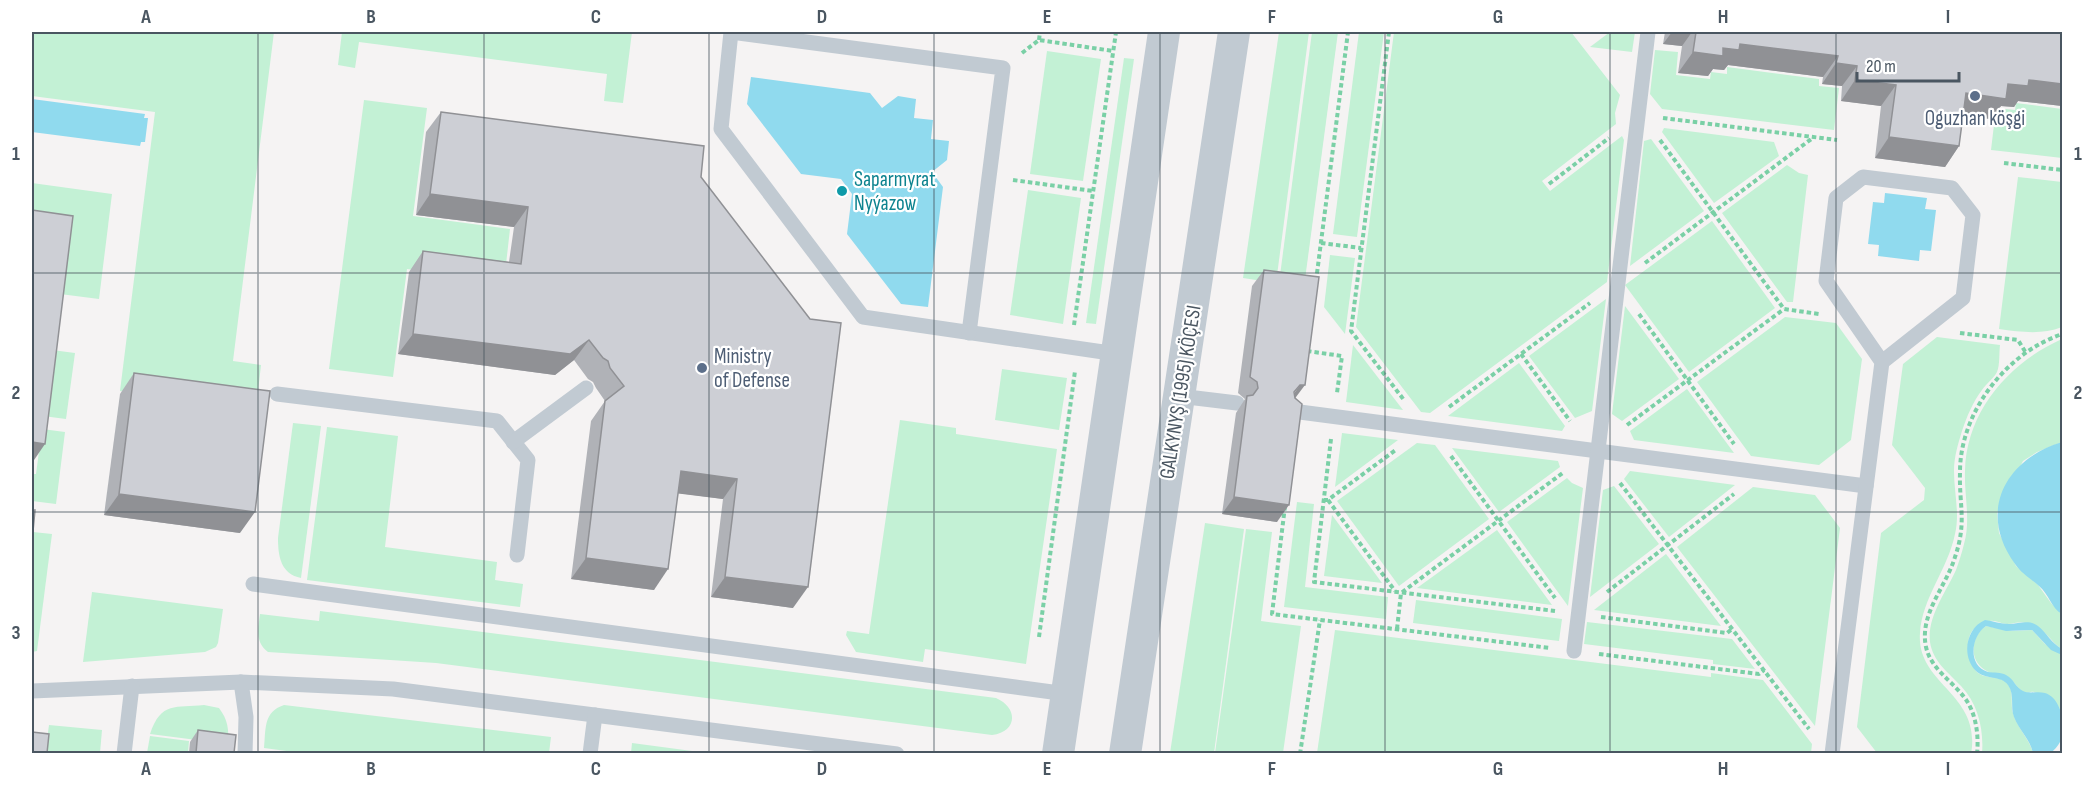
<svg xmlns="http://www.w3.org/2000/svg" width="2094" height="785" font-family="'Sofia Sans Condensed',sans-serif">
<rect width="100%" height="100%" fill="#f5f3f3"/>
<g fill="#c3f1d5">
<polygon points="32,32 274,32 233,361 261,365 256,409 120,391 155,112 32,96"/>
<polygon points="342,32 632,32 623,103 604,101 607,74 359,42 355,68 338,65"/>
<polygon points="1279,32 1309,32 1276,283 1243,278"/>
<polygon points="1312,32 1338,32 1304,287 1279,283"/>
<polygon points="1359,32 1384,32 1357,237 1333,234"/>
<polygon points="1394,32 1571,32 1620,95 1615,113 1616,124 1542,181 1550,191 1622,136 1624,140 1607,282 1430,413 1421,412 1356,327"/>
<polygon points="1610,32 1635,32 1632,52 1590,47"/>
<polygon points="1655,50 1678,52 1676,75 1710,79 1711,72 1727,74 1727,67 1819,79 1819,86 1839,88 1834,130 1662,109 1650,94"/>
<polygon points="1047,51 1101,59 1083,181 1030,174"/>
<polygon points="1124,58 1134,59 1096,324 1086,323"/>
<polygon points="364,100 427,108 413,216 510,229 504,282 407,269 393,377 329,369"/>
<polygon points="2016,103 2062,109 2062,158 1991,150 1996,108 2015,110"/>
<polygon points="1664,128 1774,142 1779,156 1714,203 1662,132"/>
<polygon points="1651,139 1704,211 1630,266 1644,141"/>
<polygon points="1787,165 1799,173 1808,175 1793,302 1787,302 1722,213"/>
<path d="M2018,177L2062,182V327C2042,335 2021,332 1999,329Z"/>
<polygon points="32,183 112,194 99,299 60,294 32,224"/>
<polygon points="1028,190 1081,198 1063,324 1010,315"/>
<polygon points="1712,221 1775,308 1689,372 1625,285"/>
<polygon points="1330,255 1355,258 1345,334 1324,307"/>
<polygon points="1606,299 1592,411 1575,418 1529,356"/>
<polygon points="1625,306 1679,379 1622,421 1612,414"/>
<polygon points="1785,317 1836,323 1862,359 1851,440 1819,465 1751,456 1697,382"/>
<path d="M1937,337L2000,345C1999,353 2000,365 1997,372C1994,378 1986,384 1982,390C1973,402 1967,416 1962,431C1958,444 1954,457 1954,471C1954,493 1960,513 1955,534C1948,569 1922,598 1920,633C1916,685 1982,693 1971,754L1877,753L1857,727L1881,533L1924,500L1925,488L1892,445L1903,364Z"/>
<path d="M2062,339V442L2037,452L2023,461L1997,513L1999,533L2016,566L2038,585L2051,603L2062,614V649C2055,645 2052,640 2046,634C2041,630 2031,625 2025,623C2020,621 2014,624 2007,624C2002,624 1995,620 1990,621C1964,626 1965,648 1974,668C1981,681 1997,674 2006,682C2015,690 2010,702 2013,713C2017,728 2029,738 2033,753L1982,754C1984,729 1978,704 1961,686C1948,672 1933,662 1930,642C1927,617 1946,592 1956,570C1959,561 1962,553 1964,544C1971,519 1964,496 1965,471C1966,411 2010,362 2062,339Z"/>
<polygon points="1353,345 1403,410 1346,402"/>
<polygon points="52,350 75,353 66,419 43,416"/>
<polygon points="1519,363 1565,426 1562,431 1448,416"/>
<polygon points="1002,369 1067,378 1059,430 995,420"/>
<polygon points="1687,389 1734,453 1634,440 1630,431"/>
<polygon points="900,420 956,428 956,434 1057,449 1026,664 925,649 923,662 856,652 846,635 847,631 869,634"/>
<path d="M293,423L321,426L301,578C281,574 278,557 278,538Z"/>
<polygon points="327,427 398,436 385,547 497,562 495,580 523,584 520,607 307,580"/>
<polygon points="42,429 65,432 56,504 32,501 32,474 36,474"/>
<polygon points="1342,433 1398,440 1335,487"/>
<polygon points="1417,443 1435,445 1489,519 1399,586 1337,501"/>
<polygon points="1452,448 1558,461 1560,467 1499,512"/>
<polygon points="1630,471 1735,485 1669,537 1624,479"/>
<polygon points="1567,478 1572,483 1583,488 1568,606 1507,522"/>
<polygon points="1614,486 1659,544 1590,597 1603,490"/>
<polygon points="1753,487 1815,495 1840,528 1815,726 1677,547"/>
<polygon points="1297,502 1314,504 1305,587 1388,597 1386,619 1284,607"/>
<polygon points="1332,515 1382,583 1324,576"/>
<polygon points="1205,523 1244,529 1214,753 1170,753"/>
<polygon points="1246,529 1272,532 1261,621 1301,626 1283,753 1215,753"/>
<polygon points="1497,530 1552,605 1417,588"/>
<polygon points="33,532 52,534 37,651 32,652"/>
<polygon points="1666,554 1721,626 1594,610"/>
<polygon points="92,592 223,609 218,643 216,647 205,652 83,662"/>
<polygon points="1416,600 1562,619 1559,641 1413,623"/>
<path d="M320,611L996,698C1019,708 1017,732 992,735L436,663L268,652C255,643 258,628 260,614L319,621Z"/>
<polygon points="1587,622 1732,639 1755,669 1713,664 1713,660 1584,644"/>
<path d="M1986,626L2012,631L2032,630L2045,644L2062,655V722L2059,707C2051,703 2042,694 2034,692C2031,691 2028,693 2025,693C2019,691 2016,683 2011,680C2003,675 1993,675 1985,670C1968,659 1971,636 1986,626Z"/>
<polygon points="1335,630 1711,677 1711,673 1763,680 1812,744 1811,753 1317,753"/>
<path d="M204,705L219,708C228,720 229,729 228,744L150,734C161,701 176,708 204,705Z"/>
<path d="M284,705L551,737L549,753L309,754L264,748C266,729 263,712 284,705Z"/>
<polygon points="49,725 102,730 100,753 45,754"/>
<polygon points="150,736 189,741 188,753 147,753"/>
<polygon points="632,743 707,753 631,753"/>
</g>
<g fill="#90daee">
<polygon points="751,77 870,93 882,108 898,96 916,99 914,118 933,120 931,139 949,141 947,160 932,172 943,187 928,307 901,304 847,234 852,194 841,179 801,174 747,104"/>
<polygon points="32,99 145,114 144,118 148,118 145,142 141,142 140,146 32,132"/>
<polygon points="1885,193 1927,198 1925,209 1936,210 1931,251 1920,250 1919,261 1878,256 1879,245 1868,244 1873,202 1884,203"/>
<path d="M2062,442V614C2051,608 2049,594 2039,586C2031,579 2021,573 2015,564C1977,512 2005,459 2062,442Z"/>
<path d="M1985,620C1993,621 2001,624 2009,624C2019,624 2029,619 2038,626C2047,633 2051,643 2062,649V655L2051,650L2032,630L2006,631L1986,626C1971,636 1967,666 1988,672C1994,673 2001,672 2006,675C2014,679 2016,688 2023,691C2029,694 2038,691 2045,693C2062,698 2067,728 2060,742C2058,746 2054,750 2051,753H2033C2030,739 2019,730 2014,717C2010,707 2015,695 2008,685C2001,675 1985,680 1976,671C1961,656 1966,628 1985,620Z"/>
</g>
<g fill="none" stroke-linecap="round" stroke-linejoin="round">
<g stroke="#7ad0a6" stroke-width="4" stroke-dasharray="4.5 3" stroke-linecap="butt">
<polyline points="1389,32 1351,331 1404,400"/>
<polyline points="1039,40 1040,32"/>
<polyline points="1022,53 1039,40 1113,51"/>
<polyline points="1663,118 1837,140"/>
<polyline points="1660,140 1784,309 1819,314"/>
<polyline points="2004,163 2062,170"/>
<polyline points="1013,180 1093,191"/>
<polyline points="1549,184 1609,138"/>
<polyline points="1321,243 1361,248"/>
<polyline points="1645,263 1814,137"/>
<polyline points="1316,281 1348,32"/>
<polyline points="1639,314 1734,444"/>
<polyline points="1074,325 1116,32"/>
<polyline points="1960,333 2018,340 2026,353"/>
<polyline points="1307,351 1342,356 1337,393"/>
<polyline points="1521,354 1570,421"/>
<polyline points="1449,407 1590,303"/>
<polyline points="1627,425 1784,309"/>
<polyline points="1331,439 1314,582 1555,611"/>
<polyline points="1451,456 1555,598"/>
<polyline points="1620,483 1809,729"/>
<polyline points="1324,500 1328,500 1336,494 1397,449"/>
<polyline points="1328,500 1395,591"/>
<polyline points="1285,506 1272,614 1550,648"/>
<polyline points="1607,592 1734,494"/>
<polyline points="1601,617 1727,633 1732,629"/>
<polyline points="1397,629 1401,593 1564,472"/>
<polyline points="1039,637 1075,371"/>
<polyline points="1599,654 1759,674 1764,670"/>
<polyline points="1300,754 1320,620"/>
<path d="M1977,754C1979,735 1976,712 1964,697C1951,680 1931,669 1926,647C1919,614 1946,587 1955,557C1967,522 1959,506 1960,472C1960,421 1994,370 2038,345C2045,341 2054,337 2062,334"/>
</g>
<g stroke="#c1cad2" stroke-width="15">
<polyline points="731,32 721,129 863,317 1117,354"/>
<polyline points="731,32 1003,68 969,333"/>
<polyline points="277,394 497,421 528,460 517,555"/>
<polyline points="1179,396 1237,403"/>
<polyline points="1292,411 1866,486"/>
<polyline points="513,442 586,388"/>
<polyline points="253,584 1067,694"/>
<polyline points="1574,651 1648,32"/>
<polyline points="241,682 246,717 245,754"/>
<polyline points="32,691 241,682 393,689 897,754"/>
<polyline points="124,754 132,686"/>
<polyline points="590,754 595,715"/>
<polyline points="1832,754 1882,362 1826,281 1836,198 1863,177 1952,188 1973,215 1963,298 1882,362"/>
</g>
<g stroke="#c1cad2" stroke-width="32">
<polyline points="1058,754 1164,32"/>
<polyline points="1125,754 1234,32"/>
</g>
</g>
<g fill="#b0b2b7">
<polygon points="1665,32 2062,32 2062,106 2018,101 2014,107 2001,106 1991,119 1963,116 1959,146 1945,167 1875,158 1881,106 1841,101 1842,86 1822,84 1823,77 1728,65 1724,70 1713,69 1708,76 1678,73 1682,46 1663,44"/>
<polygon points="441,112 701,177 793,608 711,597 723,499 678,493 654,590 571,579 591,421 605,401 596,388 593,382 588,379 574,360 555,375 398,354 409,272 423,251 509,262 514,227 416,215 426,132"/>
<polygon points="1264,270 1295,399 1277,522 1222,514 1236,413 1245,399 1238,393 1252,286"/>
<polygon points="134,373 240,533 104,515 120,394"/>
<polygon points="198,730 234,753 189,753 190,742"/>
</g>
<g fill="#909195">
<polygon points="1672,32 1692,32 1682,46 1663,44"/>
<polygon points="1740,44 1838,56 1823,77 1728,65 1724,70 1713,69 1708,76 1678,73 1693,52 1723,48"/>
<polygon points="1836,63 1857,66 1842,86 1822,84"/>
<polygon points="1855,80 1896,85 1881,106 1841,101"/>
<polygon points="2029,80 2062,84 2062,106 2018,101 2014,107 2001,106 1991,119 1951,114 1966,93"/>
<polygon points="1889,137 1959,146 1945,167 1875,158"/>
<polygon points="430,194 528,207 514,227 416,215"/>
<polygon points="413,334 589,340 574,360 555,375 398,354"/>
<polygon points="1300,385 1305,385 1293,401 1288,402"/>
<polygon points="32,442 45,444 32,463"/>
<polygon points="681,471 737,479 723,499 666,492"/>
<polygon points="119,494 255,512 240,533 104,515"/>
<polygon points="1234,497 1289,505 1277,522 1222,514"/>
<polygon points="586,558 668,569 654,590 571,579"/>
<polygon points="725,577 808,587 793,608 711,597"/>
</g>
<g fill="#cdcfd5" stroke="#909195" stroke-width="1.5">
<polygon points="1696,32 2062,32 2062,84 2029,80 2028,86 2008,84 2006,99 1966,93 1959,146 1889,137 1896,85 1855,80 1857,66 1836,63 1838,56 1740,44 1739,50 1723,48 1723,56 1693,52"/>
<polygon points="441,112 704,146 701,177 810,319 841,323 808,587 725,577 737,479 681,471 668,569 586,558 605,401 624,386 610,368 608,361 603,358 589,340 570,354 413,334 423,251 521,264 528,207 430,194"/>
<polygon points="32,210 73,216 45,444 32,442"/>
<polygon points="1264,270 1319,277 1305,385 1300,385 1294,392 1295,398 1302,404 1289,505 1234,497 1247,396 1253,395 1258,388 1257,382 1250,377"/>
<polygon points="134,373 270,391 255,512 119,494"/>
<polygon points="32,510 35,510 32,542"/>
<polygon points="198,730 236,735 234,753 196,753"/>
<polygon points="32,732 49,734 47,753 32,753"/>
</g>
<path fill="none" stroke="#4a5661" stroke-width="1.5" stroke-opacity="0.55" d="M258,32V754M484,32V754M709,32V754M934,32V754M1160,32V754M1385,32V754M1610,32V754M1836,32V754M32,273H2062M32,512H2062"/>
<g fill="#5c6f8a" stroke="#fff" stroke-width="2">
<circle cx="1975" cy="96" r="6"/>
<circle cx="702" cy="368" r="6"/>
</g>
<circle fill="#0f9aa8" stroke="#fff" stroke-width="2" cx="842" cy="191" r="6"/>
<g text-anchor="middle" stroke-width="4.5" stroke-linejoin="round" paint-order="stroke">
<g font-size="21" fill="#4e5e75" stroke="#fff">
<text x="1975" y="125">Oguzhan köşgi</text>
<text x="714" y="363" text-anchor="start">Ministry<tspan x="714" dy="24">of Defense</tspan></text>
</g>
<g font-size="21" fill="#0d838f" stroke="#fff" text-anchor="start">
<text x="854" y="186">Saparmyrat<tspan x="854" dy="24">Nyýazow</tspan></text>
</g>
<g font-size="21" fill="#4a5661" stroke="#fff">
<text transform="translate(1180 392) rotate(-81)" y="7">GALKYNYŞ (1995) KÖÇESI</text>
</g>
</g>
<rect width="2094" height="785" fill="none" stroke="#ffffff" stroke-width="66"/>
<path d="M1857 72v9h102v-9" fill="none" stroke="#4a5661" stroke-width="3"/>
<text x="1866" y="72" font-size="18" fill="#4a5661" stroke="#ffffff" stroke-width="4.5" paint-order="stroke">20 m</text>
<rect x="33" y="33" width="2028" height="719" fill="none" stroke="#4a5661" stroke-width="2"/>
<g font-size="20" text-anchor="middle" font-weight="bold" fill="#4a5661">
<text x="146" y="23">A</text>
<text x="371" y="23">B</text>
<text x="596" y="23">C</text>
<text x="822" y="23">D</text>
<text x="1047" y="23">E</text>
<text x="1272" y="23">F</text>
<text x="1498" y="23">G</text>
<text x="1723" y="23">H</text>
<text x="1948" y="23">I</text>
<text x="16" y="160">1</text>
<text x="2078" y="160">1</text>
<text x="16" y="399">2</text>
<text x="2078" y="399">2</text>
<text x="16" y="639">3</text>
<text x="2078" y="639">3</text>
<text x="146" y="775">A</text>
<text x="371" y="775">B</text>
<text x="596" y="775">C</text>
<text x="822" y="775">D</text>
<text x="1047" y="775">E</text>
<text x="1272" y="775">F</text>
<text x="1498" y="775">G</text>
<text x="1723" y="775">H</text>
<text x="1948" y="775">I</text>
</g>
</svg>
